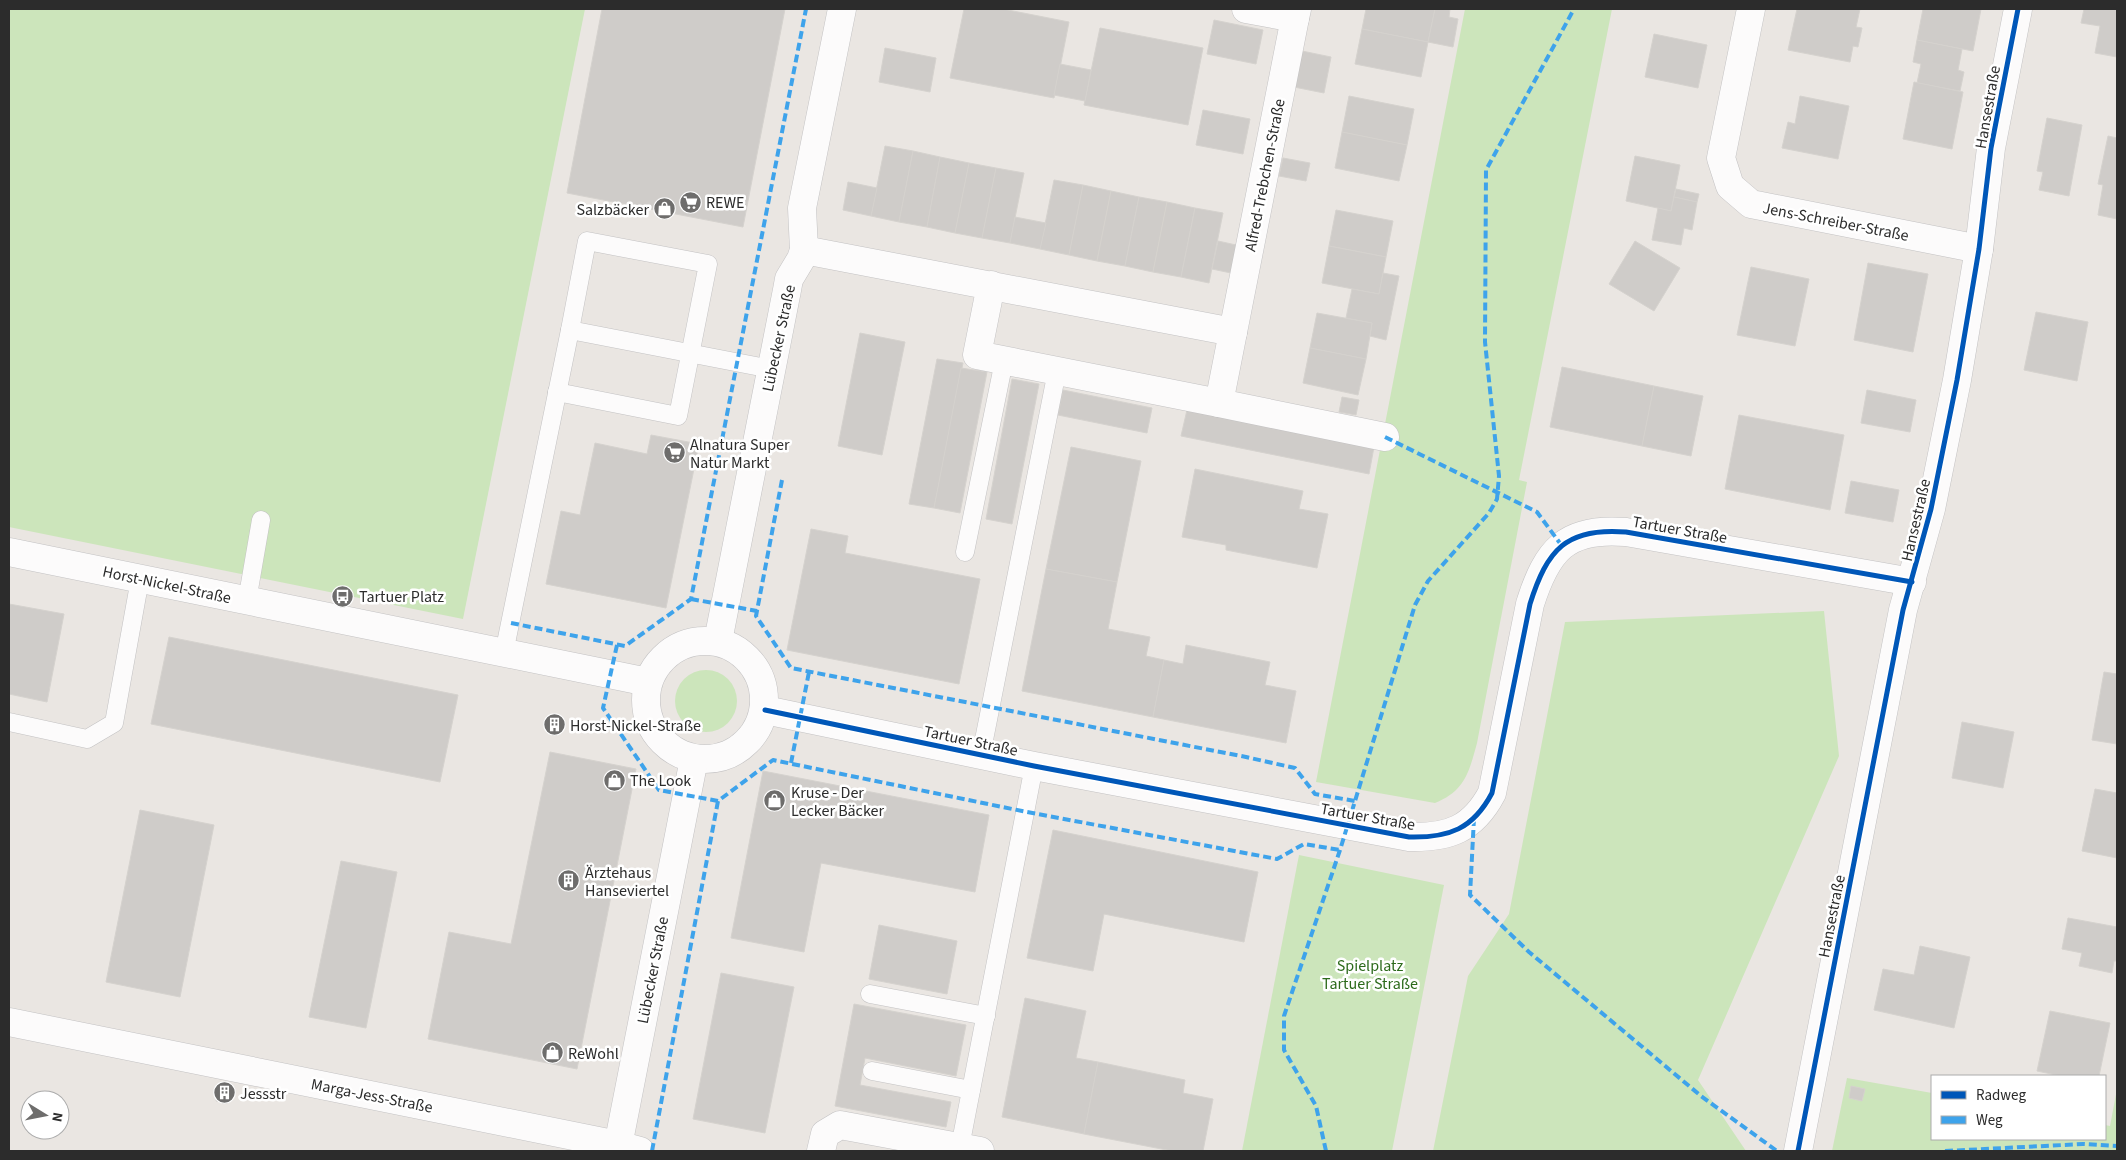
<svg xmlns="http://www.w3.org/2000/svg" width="2126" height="1160" font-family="'Source Sans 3',sans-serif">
<rect width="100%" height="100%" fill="#eae6e2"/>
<g fill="#cce5bb">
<polygon points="9,9 585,9 463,619 9,527"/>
<path d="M1465,9H1612L1519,480L1527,482L1477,743C1469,772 1465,791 1435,803L1316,782Z"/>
<polygon points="1824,611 1839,756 1698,1080 1746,1151 1433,1151 1468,976 1509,914 1565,622"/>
<circle cx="706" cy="701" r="31"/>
<polygon points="1299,855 1444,885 1392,1151 1242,1151"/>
<polygon points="1847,1078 1932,1093 1932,1139 2105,1139 2105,1125 2110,1126 2117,1089 2117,1151 1832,1151"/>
</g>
<g fill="#cfccc9" stroke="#d5d2ce">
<polygon points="602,9 785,9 743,227 567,193"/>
<polygon points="964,9 1003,9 1069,22 1054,98 950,78"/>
<polygon points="1366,9 1435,9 1428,42 1362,29"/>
<polygon points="1435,9 1450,9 1449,17 1458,19 1453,47 1428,42"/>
<polygon points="1797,9 1860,9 1856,27 1862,28 1858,47 1853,46 1850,62 1788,50"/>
<polygon points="1923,9 1981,9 1973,51 1917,40"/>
<polygon points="2084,9 2117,9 2117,57 2095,53 2100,26 2081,23"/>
<polygon points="1214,20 1263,30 1256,64 1207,54"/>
<polygon points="1100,28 1203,48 1188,125 1084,105"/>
<polygon points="1362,29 1428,42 1421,77 1355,64"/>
<polygon points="1654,34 1707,45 1698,88 1645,77"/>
<polygon points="1917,40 1962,49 1958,70 1964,72 1960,91 1917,83 1921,64 1913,62"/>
<polygon points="885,48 936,58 930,92 879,82"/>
<polygon points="1302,51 1331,57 1324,93 1294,87"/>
<polygon points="1060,64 1091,70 1085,101 1054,95"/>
<polygon points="1914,82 1963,92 1952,149 1903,139"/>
<polygon points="1349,96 1414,109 1407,145 1342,132"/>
<polygon points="1800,96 1849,106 1838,159 1782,148 1788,122 1795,124"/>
<polygon points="1203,110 1250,119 1243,154 1196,145"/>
<polygon points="2047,118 2082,125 2069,196 2039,190 2043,172 2037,171"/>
<polygon points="1342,132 1407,145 1399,181 1335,168"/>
<polygon points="2108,136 2117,138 2117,219 2098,215 2103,185 2098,184"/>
<polygon points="885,146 913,151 899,222 871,216"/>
<polygon points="913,151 940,157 927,227 899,222"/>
<polygon points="1635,156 1680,165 1671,211 1626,201"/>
<polygon points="940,157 969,163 955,233 927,227"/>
<polygon points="1283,158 1310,163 1306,181 1279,176"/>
<polygon points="969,163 996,168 982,238 955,233"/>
<polygon points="996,168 1024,173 1010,243 982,238"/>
<polygon points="1054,180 1083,185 1069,255 1040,249"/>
<polygon points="848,182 877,188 871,216 843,210"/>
<polygon points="1083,185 1111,191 1097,261 1069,255"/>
<polygon points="1676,189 1699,194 1697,202 1674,197"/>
<polygon points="1111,191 1139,197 1125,266 1097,261"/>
<polygon points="1139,197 1167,202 1153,272 1125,266"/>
<polygon points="1674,197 1697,202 1692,230 1684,228 1681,245 1652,240 1658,208 1671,211"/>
<polygon points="1167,202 1195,208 1181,277 1153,272"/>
<polygon points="1195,208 1223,213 1209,283 1181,277"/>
<polygon points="1336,210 1393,221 1386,257 1329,246"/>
<polygon points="1015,217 1046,223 1040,249 1010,243"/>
<polygon points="1218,241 1236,245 1231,273 1212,269"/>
<polygon points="1635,241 1680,268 1654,311 1609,284"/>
<polygon points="1329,246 1386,257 1379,294 1322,283"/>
<polygon points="1868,263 1928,274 1913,352 1854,340"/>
<polygon points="1751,267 1809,279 1795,346 1737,335"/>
<polygon points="1383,273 1399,276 1386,340 1370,336 1372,323 1346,318 1352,289 1379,294"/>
<polygon points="2036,312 2088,322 2077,381 2024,370"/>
<polygon points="1317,313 1372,323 1366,359 1310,348"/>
<polygon points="860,333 905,342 882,455 838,446"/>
<polygon points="1310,348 1366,359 1358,395 1303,383"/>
<polygon points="937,359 963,363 934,508 909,504"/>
<polygon points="1562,367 1654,386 1642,446 1550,427"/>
<polygon points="961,368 987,372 960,513 934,508"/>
<polygon points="1012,379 1039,384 1012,524 986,519"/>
<polygon points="1654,386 1703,396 1691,456 1642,446"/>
<polygon points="1063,390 1152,408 1147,433 1058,415"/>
<polygon points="1867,390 1916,400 1910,432 1861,423"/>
<polygon points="1342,397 1359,400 1356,415 1339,412"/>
<polygon points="1187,410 1374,447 1369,474 1181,436"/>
<polygon points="1739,415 1844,435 1830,510 1725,489"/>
<polygon points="651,435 699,444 666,608 546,584 561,511 580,515 595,443 647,454"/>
<polygon points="1071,447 1141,461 1117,582 1046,569"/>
<polygon points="1195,469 1303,491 1299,509 1328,514 1317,568 1226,550 1226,545 1182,537"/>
<polygon points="1851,481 1899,490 1893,522 1845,513"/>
<polygon points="811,529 848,536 845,553 980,579 959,684 787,650"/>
<polygon points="1046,569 1117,582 1108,629 1150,637 1146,656 1164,660 1153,717 1022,691"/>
<polygon points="9,604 64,614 47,702 9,694"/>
<polygon points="169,637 458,695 440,782 151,724"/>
<polygon points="1186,645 1270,662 1265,685 1296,691 1286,743 1153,717 1164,660 1183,664"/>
<polygon points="2104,672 2117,674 2117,744 2092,740"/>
<polygon points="551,720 560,722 558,730 549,728"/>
<polygon points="1962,722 2014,732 2003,788 1952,778"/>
<polygon points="550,752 636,769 577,1069 428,1039 449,932 511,944"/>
<polygon points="763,771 989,815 975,892 821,863 804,952 731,938"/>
<polygon points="2095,789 2117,793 2117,858 2082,851"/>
<polygon points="140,810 214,825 180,997 106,982"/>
<polygon points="1053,830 1258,872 1244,942 1104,914 1093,971 1027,958"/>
<polygon points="341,861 397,872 366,1028 309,1017"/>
<polygon points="2068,918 2117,927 2117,961 2114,961 2112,973 2079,966 2082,953 2062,949"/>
<polygon points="879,925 957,941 947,994 869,979"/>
<polygon points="1920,946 1970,957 1954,1028 1874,1010 1883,969 1914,975"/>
<polygon points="721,973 794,987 765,1133 693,1119"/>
<polygon points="1025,998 1086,1011 1076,1058 1098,1062 1084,1134 1002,1117"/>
<polygon points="854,1004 966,1025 956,1076 865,1058 860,1085 951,1102 946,1127 835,1106"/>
<polygon points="2050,1011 2110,1023 2099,1076 2061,1076 2037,1071"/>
<polygon points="1098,1062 1185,1080 1183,1093 1213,1099 1203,1151 1172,1151 1084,1134"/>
<polygon points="220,1083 232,1086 228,1103 216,1101"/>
<polygon points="1851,1086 1865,1089 1862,1101 1849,1098"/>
</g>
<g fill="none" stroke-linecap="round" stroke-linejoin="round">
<defs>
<g id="lane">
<polyline points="557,392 678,416 708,264 587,241 570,330"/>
<polyline points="965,552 1004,361"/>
<polyline points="247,601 261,520"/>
<polyline points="504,653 570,330 771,369"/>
<polyline points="9,722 87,739 114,723 140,579"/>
<polyline points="981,755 1057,371"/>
<polyline points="870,994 986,1016"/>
<polyline points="872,1071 971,1090"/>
<polyline points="960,1147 1034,766"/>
</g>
<g id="street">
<polyline points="1246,9 1295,18 1297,9"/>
<polyline points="1751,9 1721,158 1730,186 1751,204 1979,249"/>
<polyline points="804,250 1233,332 1219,403 977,355 991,285"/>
<polyline points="1233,332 1295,18"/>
<polyline points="1219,403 1385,437"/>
<polyline points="9,552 648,682"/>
<circle cx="705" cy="700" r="59"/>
<polyline points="718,641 787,290 789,279 801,259 804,250 802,208 842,9"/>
<path d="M765,710L1034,766L1409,837C1449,838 1473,829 1492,793L1530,604C1547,550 1566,527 1626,532L1912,582"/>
<polyline points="9,1022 618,1145 640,1151"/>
<polyline points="617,1151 694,759"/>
<polyline points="821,1151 825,1134 840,1125 980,1151"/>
<polyline points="1798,1151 1903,610 1931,509 1957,380 1979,249 1991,148 2018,9"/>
</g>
</defs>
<use href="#lane" stroke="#c3c2c3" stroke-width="19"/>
<use href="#street" stroke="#c3c2c3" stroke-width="29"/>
<use href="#lane" stroke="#fcfbfb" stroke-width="18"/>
<use href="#street" stroke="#fcfbfb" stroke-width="28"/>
<g stroke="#3ea3eb" stroke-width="4" stroke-dasharray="8 4" stroke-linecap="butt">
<polyline points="1385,437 1537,512 1562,546"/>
<polyline points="782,480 756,616 791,668 1246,757 1295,768 1315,794 1355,801"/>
<polyline points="691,599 757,611"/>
<polyline points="511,623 625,646 691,599 806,9"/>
<polyline points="617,645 603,708 659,790 718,801 773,760 1027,812 1277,859 1304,844 1340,850"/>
<polyline points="791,763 809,672"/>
<polyline points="1474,818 1470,895 1529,952 1701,1096 1777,1151"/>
<polyline points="652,1151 718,801"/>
<polyline points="1326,1151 1316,1106 1284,1050 1284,1016 1340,850 1415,605 1428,581 1489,513 1497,499 1499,476 1485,342 1486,170 1574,9"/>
<polyline points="1945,1151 2083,1144 2117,1146"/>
</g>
<defs>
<g id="cycleway">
<path d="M765,710L1034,766L1409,837C1449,838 1473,829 1492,793L1530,604C1547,550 1566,527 1626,532L1912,582"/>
<polyline points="1798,1151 1903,610 1931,509 1957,380 1979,249 1991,148 2018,9"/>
</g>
</defs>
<use href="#cycleway" stroke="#fff" stroke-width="8"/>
<use href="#cycleway" stroke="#0057b8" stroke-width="5"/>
</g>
<defs>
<symbol id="supermarket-disc" viewBox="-11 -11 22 22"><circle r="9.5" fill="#6e6d6c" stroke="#fff"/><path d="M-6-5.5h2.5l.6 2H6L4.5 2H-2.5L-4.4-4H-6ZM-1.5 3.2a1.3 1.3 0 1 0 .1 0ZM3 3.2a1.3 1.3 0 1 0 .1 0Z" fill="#fff"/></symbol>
<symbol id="shop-disc" viewBox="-11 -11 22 22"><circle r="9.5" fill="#6e6d6c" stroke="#fff"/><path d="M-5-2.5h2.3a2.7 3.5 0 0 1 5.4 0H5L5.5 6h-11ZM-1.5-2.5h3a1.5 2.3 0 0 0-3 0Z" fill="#fff"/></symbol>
<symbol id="bus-disc" viewBox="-11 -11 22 22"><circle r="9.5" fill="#6e6d6c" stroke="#fff"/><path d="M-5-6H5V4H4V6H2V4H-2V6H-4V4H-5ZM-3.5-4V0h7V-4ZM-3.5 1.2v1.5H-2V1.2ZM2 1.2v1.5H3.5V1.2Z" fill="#fff"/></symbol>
<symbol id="building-disc" viewBox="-11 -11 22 22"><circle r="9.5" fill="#6e6d6c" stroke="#fff"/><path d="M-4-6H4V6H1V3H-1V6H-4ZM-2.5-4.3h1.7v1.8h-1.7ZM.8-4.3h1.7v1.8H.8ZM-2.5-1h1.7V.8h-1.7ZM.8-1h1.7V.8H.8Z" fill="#fff"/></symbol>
</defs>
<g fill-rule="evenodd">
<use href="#supermarket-disc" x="678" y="190" width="25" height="25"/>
<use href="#shop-disc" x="652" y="196" width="25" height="25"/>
<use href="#supermarket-disc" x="662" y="440" width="25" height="25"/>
<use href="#bus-disc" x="330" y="584" width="25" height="25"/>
<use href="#building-disc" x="542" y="712" width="25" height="25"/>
<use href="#shop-disc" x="602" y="768" width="25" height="25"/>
<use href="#shop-disc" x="762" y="788" width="25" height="25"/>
<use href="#building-disc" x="556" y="868" width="25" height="25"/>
<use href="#shop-disc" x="540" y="1040" width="25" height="25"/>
<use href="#building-disc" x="212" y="1080" width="25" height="25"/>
</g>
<g text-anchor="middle" stroke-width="5" stroke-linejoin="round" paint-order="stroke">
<g font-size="16" fill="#2c2c2c" stroke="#fff">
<text transform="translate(1987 107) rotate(-80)" y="6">Hansestraße</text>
<text transform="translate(1264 175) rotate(-79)" y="6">Alfred-Trebchen-Straße</text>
<text transform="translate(1836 221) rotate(11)" y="6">Jens-Schreiber-Straße</text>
<text transform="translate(778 338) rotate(-78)" y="6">Lübecker Straße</text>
<text transform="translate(1915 520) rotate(-77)" y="6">Hansestraße</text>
<text transform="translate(1680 529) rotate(10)" y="6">Tartuer Straße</text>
<text transform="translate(167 584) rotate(12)" y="6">Horst-Nickel-Straße</text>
<text transform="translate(971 740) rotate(12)" y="6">Tartuer Straße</text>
<text transform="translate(1368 816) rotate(10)" y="6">Tartuer Straße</text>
<text transform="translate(1831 916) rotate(-79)" y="6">Hansestraße</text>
<text transform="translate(652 970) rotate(-79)" y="6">Lübecker Straße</text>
<text transform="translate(372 1095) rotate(11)" y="6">Marga-Jess-Straße</text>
</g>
<g font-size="16" fill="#2c2c2c" stroke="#fff" text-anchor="start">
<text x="706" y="208">REWE</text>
<text x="649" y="215" text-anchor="end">Salzbäcker</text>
<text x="690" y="450">Alnatura Super<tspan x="690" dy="18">Natur Markt</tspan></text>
<text x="359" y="602">Tartuer Platz</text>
<text x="570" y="731">Horst-Nickel-Straße</text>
<text x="630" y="786">The Look</text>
<text x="791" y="798">Kruse - Der<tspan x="791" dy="18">Lecker Bäcker</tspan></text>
<text x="585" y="878">Ärztehaus<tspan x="585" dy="18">Hanseviertel</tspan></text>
<text x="568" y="1059">ReWohl</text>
<text x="240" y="1099">Jessstr</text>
</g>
<g font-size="16" fill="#2c6a1b" stroke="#fff">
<text x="1370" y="971">Spielplatz<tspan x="1370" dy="18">Tartuer Straße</tspan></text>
</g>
</g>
<rect width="2126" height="1160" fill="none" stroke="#2c2c2c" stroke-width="20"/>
<rect x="1931" y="1075" width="175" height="65" fill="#ffffff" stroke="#ababab"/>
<rect x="1941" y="1091" width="25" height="8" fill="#0057b8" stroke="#ababab"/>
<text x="1976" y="1100" font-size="15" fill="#2c2c2c">Radweg</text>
<rect x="1941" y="1116" width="25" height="8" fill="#3ea3eb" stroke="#ababab"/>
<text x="1976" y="1125" font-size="15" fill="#2c2c2c">Weg</text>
<g transform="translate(45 1115) rotate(100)"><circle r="24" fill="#ffffff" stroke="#ababab"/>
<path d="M0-4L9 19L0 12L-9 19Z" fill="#6e6d6c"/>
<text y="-8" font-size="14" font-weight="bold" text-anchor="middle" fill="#2c2c2c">N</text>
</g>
</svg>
